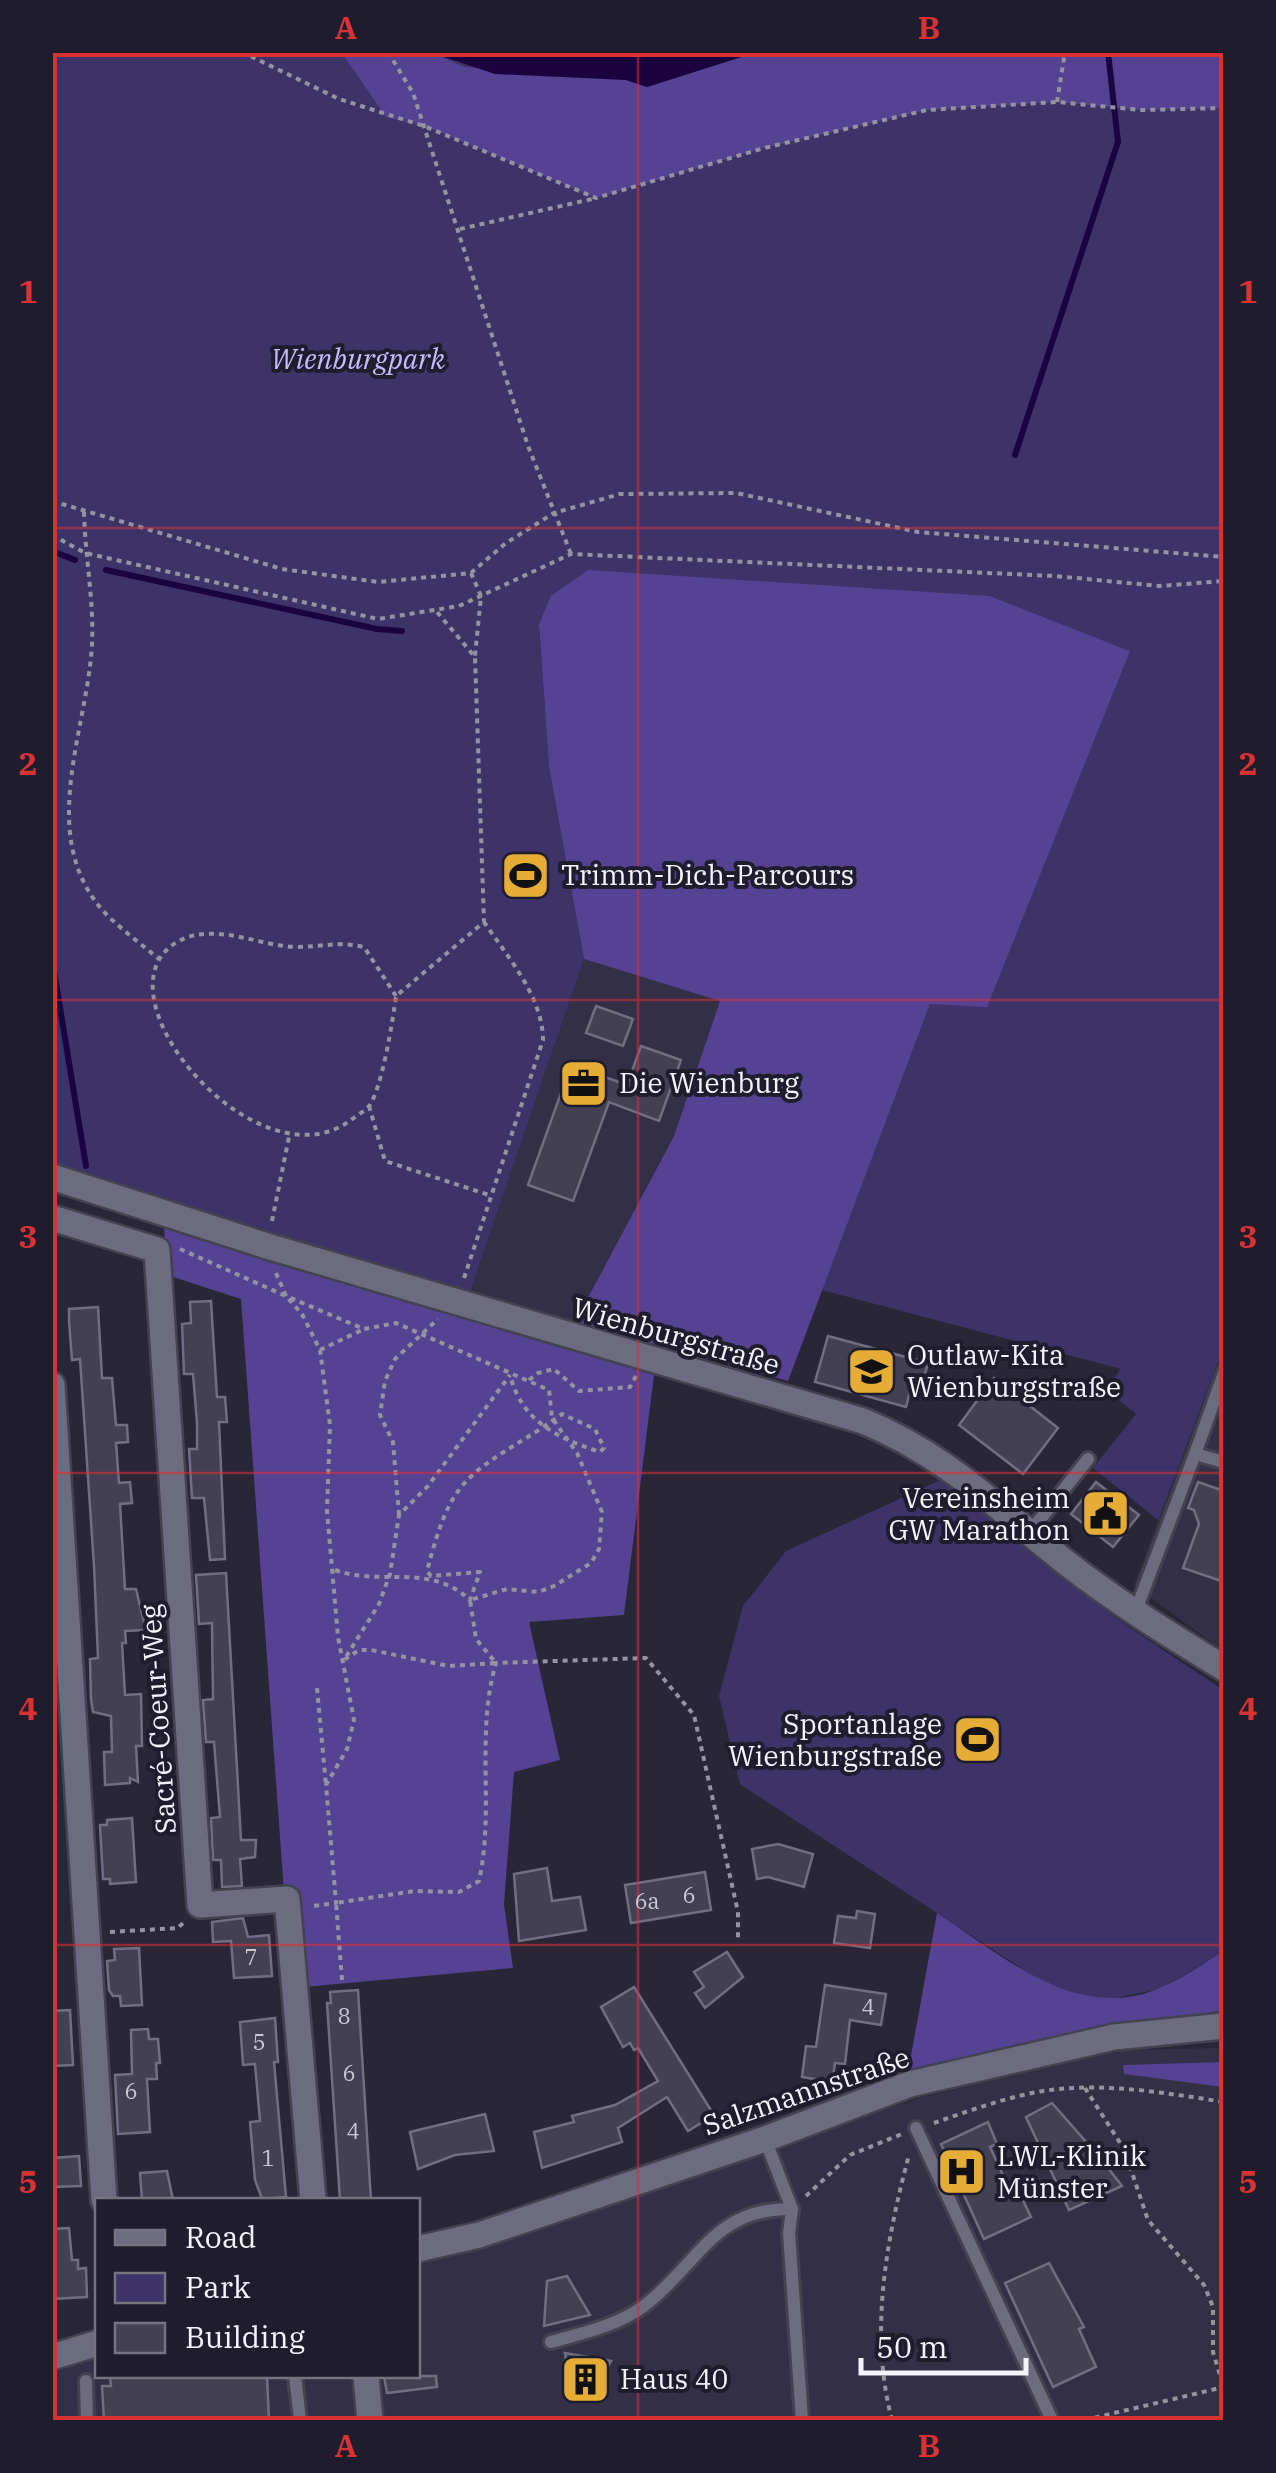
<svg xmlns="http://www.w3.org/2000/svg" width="1276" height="2473" font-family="'IBM Plex Serif',serif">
<rect width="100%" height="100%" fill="#292638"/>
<g fill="#332f46">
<polygon points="584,959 720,1001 674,1136 575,1322 470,1292"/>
<polygon points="1223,1346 1223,1651 1134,1585"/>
<polygon points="1223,2048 1223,2420 53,2420 52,2374 97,2356 98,2376 418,2376 418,2261 482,2245 919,2098 1121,2050"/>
</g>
<g fill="#3e3368">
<polygon points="52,53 1223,53 1224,1346 1158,1520 1093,1468 1136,1414 1105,1389 1121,1369 822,1290 930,1004 1130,651 990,596 539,625 549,767 584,959 470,1292 53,1167"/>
<polygon points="945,1478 1120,1621 1223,1690 1223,1952 1160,1989 1100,2001 1041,1981 740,1784 719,1696 743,1606 786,1551"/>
</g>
<g fill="#554293">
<polygon points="342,53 432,53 465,67 626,80 647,87 754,53 1223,53 1223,108 1141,110 1057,102 927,110 764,148 596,198 425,126 386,117"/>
<polygon points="588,570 990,596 1130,651 987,1007 930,1004 788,1381 575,1322 674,1136 720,1001 584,959 549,767 539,624 551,596"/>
<polygon points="164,1227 654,1375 624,1615 529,1622 560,1760 514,1772 504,1904 513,1968 304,1987 284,1892 241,1299 167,1275"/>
<path d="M937,1913C1003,1956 1079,2025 1162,1987C1184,1978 1203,1963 1223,1952V2010L908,2072Z"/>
<polygon points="1223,2062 1223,2087 1124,2074 1123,2065"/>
</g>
<polygon fill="#1a033f" points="432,53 754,53 647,87 626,80 495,74"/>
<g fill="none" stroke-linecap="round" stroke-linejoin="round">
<g stroke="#1a033f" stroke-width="6">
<polyline points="1015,455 1118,142 1108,52"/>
<polyline points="52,551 75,560"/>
<polyline points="106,570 377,629 402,631"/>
<polyline points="52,959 86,1166"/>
</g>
</g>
<g fill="#434053" stroke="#706e82" stroke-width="2.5">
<polygon points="596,1006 633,1019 623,1046 586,1033"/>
<polygon points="641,1046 681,1060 659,1121 609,1102 573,1201 528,1185 571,1065 627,1085"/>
<polygon points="211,1301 217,1397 225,1397 227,1422 219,1422 225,1559 210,1560 204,1498 192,1498 189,1449 197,1449 197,1423 193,1374 184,1374 182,1324 191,1323 190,1302"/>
<polygon points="98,1307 102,1378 112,1378 116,1425 127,1425 128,1442 116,1443 119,1483 130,1482 132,1503 120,1504 125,1589 136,1589 146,1630 125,1631 126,1643 122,1643 125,1695 141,1694 142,1746 136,1746 138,1782 130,1778 130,1783 105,1785 104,1752 112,1752 111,1716 93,1712 91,1699 90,1659 98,1658 94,1566 80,1359 72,1360 69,1321 69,1309"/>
<polygon points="828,1336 928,1363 923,1382 913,1379 906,1407 815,1382"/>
<polygon points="994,1378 1058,1428 1023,1474 959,1425"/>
<polygon points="1096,1482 1139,1515 1113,1547 1071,1514"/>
<polygon points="1198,1482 1224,1491 1224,1582 1183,1568 1199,1524 1194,1510 1188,1508"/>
<polygon points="226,1573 241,1840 256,1840 255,1857 240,1859 242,1886 222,1887 221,1860 213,1860 211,1818 220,1817 214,1742 206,1742 203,1700 213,1699 212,1623 199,1624 196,1575"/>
<polygon points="132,1818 136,1882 110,1884 110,1879 103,1879 100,1825 107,1825 107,1820"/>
<polygon points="778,1844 813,1854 804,1887 768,1877 757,1879 752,1849"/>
<polygon points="547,1868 552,1901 580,1897 586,1930 519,1941 514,1874"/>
<polygon points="705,1872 711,1910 631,1923 625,1885"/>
<polygon points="857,1911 875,1914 870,1948 834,1943 838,1916 856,1918"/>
<polygon points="243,1918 248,1937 269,1935 272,1976 234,1978 231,1941 213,1942 212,1922"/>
<polygon points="139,1948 142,2005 121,2006 120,1996 113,1996 109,1990 107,1961 115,1960 114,1949"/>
<polygon points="727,1952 743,1977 705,2008 695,1993 704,1987 694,1972"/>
<polygon points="825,1985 886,1994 881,2025 850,2020 845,2064 835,2063 832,2082 802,2077 806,2046 816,2047"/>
<polygon points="634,1987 714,2115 688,2131 667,2097 618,2128 622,2142 542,2168 534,2132 574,2122 572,2116 615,2105 658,2081 638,2048 634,2050 630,2043 623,2047 601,2007"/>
<polygon points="358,1990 371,2200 340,2200 327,2003 331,2003 330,1992"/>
<polygon points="70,2010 73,2065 52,2066 52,2011"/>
<polygon points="275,2018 278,2062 274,2062 286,2197 262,2199 255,2180 250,2122 260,2121 255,2064 243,2065 240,2022"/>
<polygon points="148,2029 149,2039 158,2039 160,2063 156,2063 157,2079 147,2079 150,2132 118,2134 115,2075 132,2074 131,2030"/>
<polygon points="1052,2103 1102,2160 1122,2186 1069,2210 1026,2117"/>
<polygon points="485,2114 494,2151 455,2155 418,2169 410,2132"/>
<polygon points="988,2122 997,2144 990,2147 1014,2199 1021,2196 1031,2217 984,2239 941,2144"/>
<polygon points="79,2156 81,2186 52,2187 52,2158"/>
<polygon points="167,2171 173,2200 142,2200 140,2173"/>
<polygon points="69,2228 72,2260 78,2260 78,2269 86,2268 87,2297 52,2299 52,2229"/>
<polygon points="1049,2263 1084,2327 1079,2329 1096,2367 1053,2387 1005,2283"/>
<polygon points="567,2276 590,2315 544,2326 547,2281"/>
<polygon points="565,2353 611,2361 590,2401 571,2397"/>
<polygon points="110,2376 267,2376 269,2420 104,2420 102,2386 111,2386"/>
<polygon points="384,2376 436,2376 437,2387 387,2393"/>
</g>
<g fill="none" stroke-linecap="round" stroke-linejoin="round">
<defs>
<g id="service">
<polyline points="1195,1454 1224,1373"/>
<polyline points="1030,1532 1088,1459"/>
<polyline points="1135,1613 1195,1454 1224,1462"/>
<polyline points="916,2128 1052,2420"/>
<polyline points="765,2139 792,2209 789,2233 802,2420"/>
<path d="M551,2342C583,2333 617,2326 644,2306C699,2264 713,2208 792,2209"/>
<polyline points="295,2376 300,2420"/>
<polyline points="86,2381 87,2420"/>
</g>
<g id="minor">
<path d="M52,1177L267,1246L863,1421C946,1455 996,1507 1064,1561C1115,1601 1168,1634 1224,1668"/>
<polyline points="52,1218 157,1250 200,1905 287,1899 313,2200"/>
<polyline points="52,1385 104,2200"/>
<polyline points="418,2249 479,2235 765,2139 910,2084 1114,2037 1224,2026"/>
<polyline points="52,2357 98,2343"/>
<polyline points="366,2376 370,2420"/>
</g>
</defs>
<use href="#service" stroke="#444150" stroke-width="18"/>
<use href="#minor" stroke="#444150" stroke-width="30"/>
<g stroke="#9593a0" stroke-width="4" stroke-dasharray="5 5" stroke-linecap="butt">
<polyline points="242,52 339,99 424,126 596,198 764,148 927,110 1057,102 1141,110 1224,108"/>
<polyline points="388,52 413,93 528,446 571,554"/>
<polyline points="1057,102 1065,52"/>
<polyline points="460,229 592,199"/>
<polyline points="52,501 282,569 378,582 471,573 506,543 554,513 620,494 736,493 918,532 1224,557"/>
<path d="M84,512C85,559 96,610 91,657C83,740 38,842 106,914C122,930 141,944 159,959"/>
<polyline points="52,535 85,553 378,619 459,606 571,554 1055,576 1159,586 1224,581"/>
<polyline points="471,573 481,596 475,656"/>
<path d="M396,996L364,947C339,941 321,947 296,947C258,946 214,921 177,942C90,993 257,1190 351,1120C356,1116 365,1111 369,1106C382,1089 393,1019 396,996L484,922L475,657L437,612"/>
<polyline points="369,1106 385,1161 492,1196"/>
<polyline points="272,1221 289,1137"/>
<polyline points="180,1249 286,1296 302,1314 320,1350 330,1425 327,1511 338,1637 354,1720 347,1749 326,1785 336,1903 313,1906"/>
<polyline points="276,1273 286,1296 364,1329 396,1323 549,1390 552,1418 577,1453 602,1512 599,1549 591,1563 554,1586 538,1592 507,1589 470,1600 476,1639 496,1663 449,1666 371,1650 359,1650 344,1660 379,1604 390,1574 399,1515 428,1486 510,1375"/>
<path d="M464,1278L543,1040C543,997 507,956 484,922"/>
<polyline points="320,1350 364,1329"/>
<polyline points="529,1380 538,1373 554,1369 579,1391 630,1387 636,1376"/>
<polyline points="399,1515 393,1442 380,1415 385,1381 395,1359 438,1319"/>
<path d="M335,1570C382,1587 429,1562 470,1600L480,1572L431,1576L427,1571C451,1479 464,1477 542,1428L562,1414L595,1429L604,1448L600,1452C558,1438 522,1422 510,1375"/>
<polyline points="317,1688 326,1785"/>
<polyline points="110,1932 178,1928 183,1923"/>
<path d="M342,1980L336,1903L414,1891L459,1892L479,1881C495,1809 475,1734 496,1663L646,1658L694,1715L738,1912V1938"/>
<polyline points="1085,2088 1124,2149 1148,2220 1204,2285 1213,2307 1213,2352 1224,2388"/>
<path d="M934,2123C963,2113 993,2102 1023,2095C1089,2079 1158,2092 1224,2102"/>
<polyline points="806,2196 850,2155 902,2134"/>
<path d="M892,2420C869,2333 886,2241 909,2155"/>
<polyline points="1085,2420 1224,2387"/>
</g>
<use href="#service" stroke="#6d6b7f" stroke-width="12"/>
<use href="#minor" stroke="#6d6b7f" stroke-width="25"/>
</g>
<path fill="none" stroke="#d83233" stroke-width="2.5" stroke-opacity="0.55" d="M638,52V2420M52,528H1224M52,1000H1224M52,1473H1224M52,1945H1224"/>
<defs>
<symbol id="stadium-square" viewBox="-11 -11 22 22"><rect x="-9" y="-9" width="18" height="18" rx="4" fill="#e6ad36" stroke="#1f1d2d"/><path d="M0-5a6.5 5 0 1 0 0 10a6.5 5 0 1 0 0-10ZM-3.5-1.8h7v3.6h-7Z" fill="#111"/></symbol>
<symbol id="office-square" viewBox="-11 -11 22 22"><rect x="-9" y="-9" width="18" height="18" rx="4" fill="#e6ad36" stroke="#1f1d2d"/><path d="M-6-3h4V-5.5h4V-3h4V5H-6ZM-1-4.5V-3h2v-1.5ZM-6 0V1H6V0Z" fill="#111"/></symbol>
<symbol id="school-square" viewBox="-11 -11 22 22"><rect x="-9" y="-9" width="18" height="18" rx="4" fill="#e6ad36" stroke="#1f1d2d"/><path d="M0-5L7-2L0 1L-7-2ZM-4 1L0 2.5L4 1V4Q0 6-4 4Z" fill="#111"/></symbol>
<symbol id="civic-square" viewBox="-11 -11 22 22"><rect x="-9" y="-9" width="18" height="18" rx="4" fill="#e6ad36" stroke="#1f1d2d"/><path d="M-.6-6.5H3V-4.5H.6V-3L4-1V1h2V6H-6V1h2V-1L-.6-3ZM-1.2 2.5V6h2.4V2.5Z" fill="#111"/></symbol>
<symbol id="hospital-square" viewBox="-11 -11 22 22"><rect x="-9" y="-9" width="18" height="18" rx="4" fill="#e6ad36" stroke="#1f1d2d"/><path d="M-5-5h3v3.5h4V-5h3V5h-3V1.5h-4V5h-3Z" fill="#111"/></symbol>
<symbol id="building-square" viewBox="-11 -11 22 22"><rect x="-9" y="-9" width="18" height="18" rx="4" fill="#e6ad36" stroke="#1f1d2d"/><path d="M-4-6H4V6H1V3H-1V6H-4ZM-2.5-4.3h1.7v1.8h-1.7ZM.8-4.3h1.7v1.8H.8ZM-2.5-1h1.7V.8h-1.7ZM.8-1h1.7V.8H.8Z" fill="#111"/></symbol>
</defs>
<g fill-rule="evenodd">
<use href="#stadium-square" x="498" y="848" width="55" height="55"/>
<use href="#office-square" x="556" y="1056" width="55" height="55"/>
<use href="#school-square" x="844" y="1344" width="55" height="55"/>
<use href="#civic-square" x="1078" y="1486" width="55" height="55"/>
<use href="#stadium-square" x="950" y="1712" width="55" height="55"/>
<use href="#hospital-square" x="934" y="2144" width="55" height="55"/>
<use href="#building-square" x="558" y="2352" width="55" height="55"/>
</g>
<g text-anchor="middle" stroke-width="8" stroke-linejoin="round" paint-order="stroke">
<g font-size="22" fill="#c8c7d2">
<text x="689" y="1903">6</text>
<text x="647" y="1909">6a</text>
<text x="251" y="1965">7</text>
<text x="868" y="2015">4</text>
<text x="344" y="2024">8</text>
<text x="259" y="2050">5</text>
<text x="349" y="2081">6</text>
<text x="131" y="2099">6</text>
<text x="353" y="2139">4</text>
<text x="268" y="2166">1</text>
</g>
<g font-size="28" font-style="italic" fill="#c5bafe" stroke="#1f1d2d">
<text x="358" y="369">Wienburgpark</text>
</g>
<g font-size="28" fill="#f5f4fd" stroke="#1f1d2d" text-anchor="start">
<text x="561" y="885">Trimm-Dich-Parcours</text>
<text x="619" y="1093">Die Wienburg</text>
<text x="907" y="1365">Outlaw-Kita<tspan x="907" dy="32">Wienburgstraße</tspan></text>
<text x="1070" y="1508" text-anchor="end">Vereinsheim<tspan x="1070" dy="32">GW Marathon</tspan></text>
<text x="942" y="1734" text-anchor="end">Sportanlage<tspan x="942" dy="32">Wienburgstraße</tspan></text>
<text x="997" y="2166">LWL-Klinik<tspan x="997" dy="32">Münster</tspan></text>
<text x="620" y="2389">Haus 40</text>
</g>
<g font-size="28" fill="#f5f4fd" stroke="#1f1d2d">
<text transform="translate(676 1336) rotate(16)" y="10">Wienburgstraße</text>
<text transform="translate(158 1719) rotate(-94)" y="10">Sacré-Coeur-Weg</text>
<text transform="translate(806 2091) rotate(-19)" y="10">Salzmannstraße</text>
</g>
</g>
<rect width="1276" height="2473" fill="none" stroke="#1f1d2d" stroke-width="110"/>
<rect x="95" y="2198" width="325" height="180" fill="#1f1d2d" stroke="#757380" stroke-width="2.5"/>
<rect x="115" y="2230" width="50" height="15" fill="#6d6b7f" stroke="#757380" stroke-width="2.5"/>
<text x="185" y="2248" font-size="30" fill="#f5f4fd">Road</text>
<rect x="115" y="2273" width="50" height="30" fill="#3e3368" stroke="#757380" stroke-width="2.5"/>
<text x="185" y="2298" font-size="30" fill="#f5f4fd">Park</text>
<rect x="115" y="2323" width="50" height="30" fill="#434053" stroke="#757380" stroke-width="2.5"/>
<text x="185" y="2348" font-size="30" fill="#f5f4fd">Building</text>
<path d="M861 2358v15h165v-15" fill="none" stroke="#f5f4fd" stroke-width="5"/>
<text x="876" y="2358" font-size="30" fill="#f5f4fd" stroke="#1f1d2d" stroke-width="8" paint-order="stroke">50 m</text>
<rect x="55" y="55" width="1166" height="2363" fill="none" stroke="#d83233" stroke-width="4"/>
<g font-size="32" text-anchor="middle" font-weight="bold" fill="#d83233">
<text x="346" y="39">A</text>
<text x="929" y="39">B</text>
<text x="28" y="303">1</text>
<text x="1248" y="303">1</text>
<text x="28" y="775">2</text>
<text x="1248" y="775">2</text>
<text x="28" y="1248">3</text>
<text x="1248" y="1248">3</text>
<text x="28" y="1720">4</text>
<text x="1248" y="1720">4</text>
<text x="28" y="2193">5</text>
<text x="1248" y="2193">5</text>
<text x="346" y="2457">A</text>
<text x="929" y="2457">B</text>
</g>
</svg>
